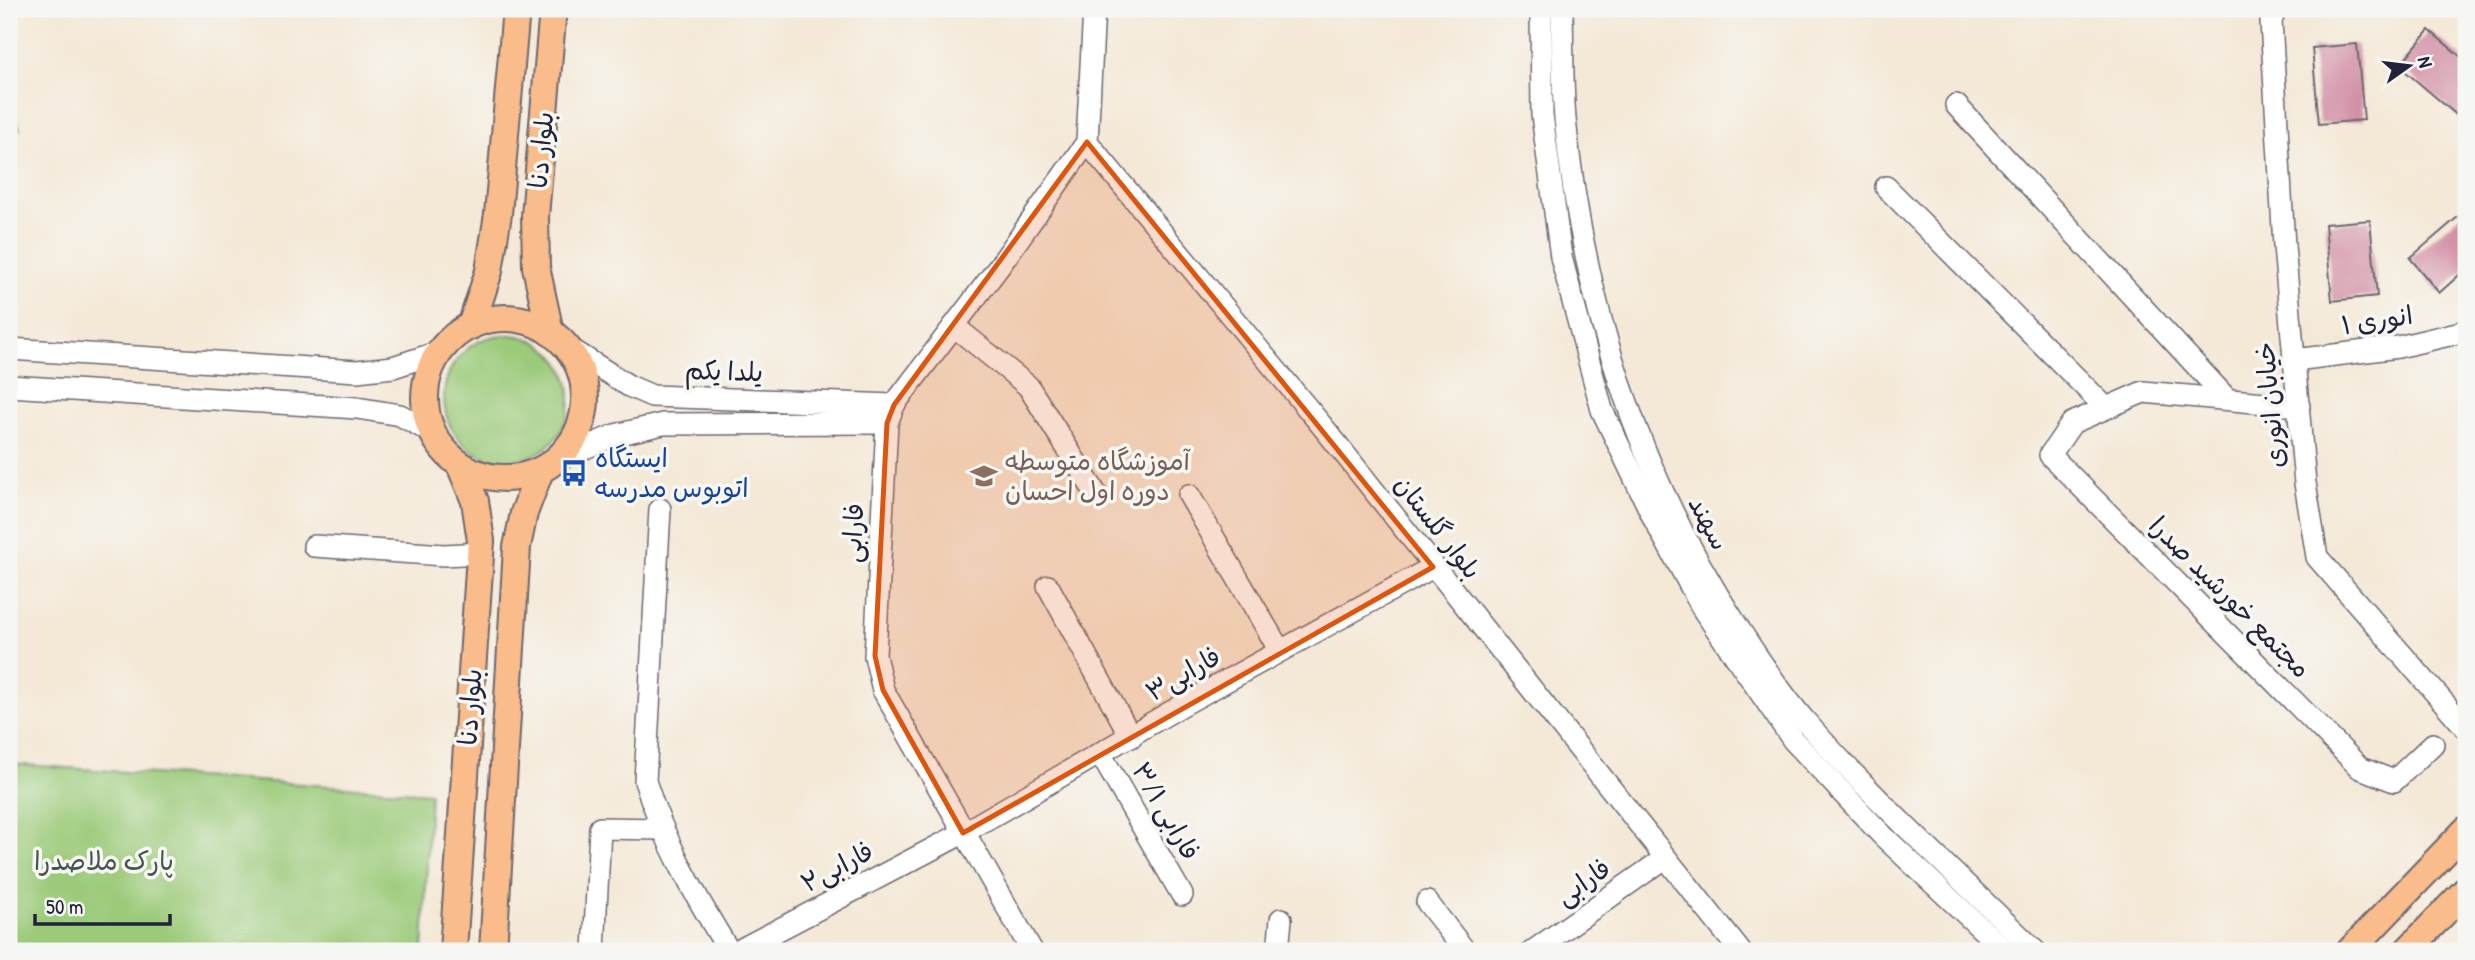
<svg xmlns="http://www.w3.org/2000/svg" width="2475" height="960" font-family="'Patrick Hand','Playpen Sans Arabic',sans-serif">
<rect width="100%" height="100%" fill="#f6f6f2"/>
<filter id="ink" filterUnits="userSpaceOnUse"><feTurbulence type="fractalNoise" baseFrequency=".0143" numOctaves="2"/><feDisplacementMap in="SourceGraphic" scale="14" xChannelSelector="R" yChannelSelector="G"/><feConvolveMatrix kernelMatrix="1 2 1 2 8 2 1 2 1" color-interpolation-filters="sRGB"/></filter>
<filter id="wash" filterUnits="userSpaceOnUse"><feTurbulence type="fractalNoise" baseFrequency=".00686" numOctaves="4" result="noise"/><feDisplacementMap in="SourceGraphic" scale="28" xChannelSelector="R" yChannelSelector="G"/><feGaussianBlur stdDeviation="1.57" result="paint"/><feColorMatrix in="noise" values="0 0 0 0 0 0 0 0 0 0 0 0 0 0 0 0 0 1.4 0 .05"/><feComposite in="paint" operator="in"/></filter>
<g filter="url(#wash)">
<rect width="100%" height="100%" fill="#f4e8d6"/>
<g fill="#9bca79" stroke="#5e765a" stroke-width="2">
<polygon points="9,100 20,129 9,132"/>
<circle cx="507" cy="398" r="63"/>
<polygon points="9,764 430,793 423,951 9,951"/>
</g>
<g id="blocks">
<g fill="#d290a6">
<polygon points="2429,30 2466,61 2466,123 2399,66"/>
<polygon points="2357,44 2364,120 2319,124 2312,48"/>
<polygon points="2466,210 2466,269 2439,293 2410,258"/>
<polygon points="2370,220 2377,296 2332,301 2325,224"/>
</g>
</g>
</g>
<g filter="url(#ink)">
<use href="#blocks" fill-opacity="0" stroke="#6c6771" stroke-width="2"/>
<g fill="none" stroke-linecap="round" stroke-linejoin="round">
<defs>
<g id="minor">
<polyline points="1541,9 1542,115 1561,257 1602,410 1655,521 1704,611 1793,740 1882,835 2005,951"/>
<path d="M1562,9C1563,45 1562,82 1565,119C1583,300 1636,471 1736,624C1757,657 1780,692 1806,722C1877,803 1958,876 2035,951"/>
<polyline points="2276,9 2271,21 2284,246 2305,483 2317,557 2466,728"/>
<polyline points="1956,105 2227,399"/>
<polyline points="1087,142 1328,433 1740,951"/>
<polyline points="1087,142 1094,9"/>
<polyline points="1886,187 2106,408"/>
<polyline points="954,326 1028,386 1098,497"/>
<polyline points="566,346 629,386 652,396 894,405"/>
<polyline points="9,349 357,371 393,367 439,352"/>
<polyline points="2295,360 2398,347 2466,331"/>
<polyline points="9,386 357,408 400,415 433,433"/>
<polyline points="2299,406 2143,392 2072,423 2050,455 2360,768 2394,781 2433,744"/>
<polyline points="557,460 615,435 663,424 887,423"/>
<polyline points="1189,495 1280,651"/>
<path d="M660,509L645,781C664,841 696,897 729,951"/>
<polyline points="314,546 444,555 480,553"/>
<polyline points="1048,586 1131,737"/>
<polyline points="1101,755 1182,895"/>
<polyline points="1427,902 1465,951"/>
<polyline points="594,951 600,828 663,829"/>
<polyline points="738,951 963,833 1186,703 1433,567"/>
<polyline points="1032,951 883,690 875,656 887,423 894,405 998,268 1087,142"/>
<polyline points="1278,951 1281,919"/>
<polyline points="1533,951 1665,858"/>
</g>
<g id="major">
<circle cx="505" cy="398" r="80"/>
<polyline points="471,326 489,271 498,214 516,9"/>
<polyline points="550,332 536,267 535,216 553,9"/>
<polyline points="453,951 481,541 475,501 460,465"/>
<polyline points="493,951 517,547 524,513 540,471"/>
<polyline points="2350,951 2466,830"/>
<polyline points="2407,951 2466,890"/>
</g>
</defs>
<use href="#minor" stroke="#6c6771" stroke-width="24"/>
<use href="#major" stroke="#6c6771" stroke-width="30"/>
<use href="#minor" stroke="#fff" stroke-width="21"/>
<use href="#major" stroke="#f9bc8a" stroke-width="26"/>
</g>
</g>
<path fill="#de560e" fill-opacity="0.2" stroke="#de560e" stroke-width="5" stroke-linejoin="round" d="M1087,142L1433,567L963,833L883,690L875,656L887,423L894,405Z"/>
<defs>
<symbol id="bus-bare" viewBox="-9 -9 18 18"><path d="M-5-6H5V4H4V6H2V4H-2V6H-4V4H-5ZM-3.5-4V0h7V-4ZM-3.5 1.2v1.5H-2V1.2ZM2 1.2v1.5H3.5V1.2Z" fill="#1a4fb4" stroke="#f6f6f2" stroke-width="2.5" paint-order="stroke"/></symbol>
<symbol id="school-bare" viewBox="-9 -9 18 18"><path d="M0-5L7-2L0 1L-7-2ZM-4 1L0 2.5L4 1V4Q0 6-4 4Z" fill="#8d6e63" stroke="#f6f6f2" stroke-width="2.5" paint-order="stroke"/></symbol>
</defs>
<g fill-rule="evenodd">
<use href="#bus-bare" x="555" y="454" width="38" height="38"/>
<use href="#school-bare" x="965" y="457" width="38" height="38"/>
</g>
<g text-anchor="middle" stroke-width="7" stroke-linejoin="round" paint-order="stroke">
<g font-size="26" fill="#22223b" stroke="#f6f6f2">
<text transform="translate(541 150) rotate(-85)" y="9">بلوار دنا</text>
<text transform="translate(2377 320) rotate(-9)" y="9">انوری ۱</text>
<text transform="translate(724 371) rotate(2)" y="9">یلدا یکم</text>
<text transform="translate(2270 405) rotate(-95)" y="9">خیابان انوری</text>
<text transform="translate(1709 523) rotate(62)" y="9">سهند</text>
<text transform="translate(1438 527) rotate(52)" y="9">بلوار گلستان</text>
<text transform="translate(853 533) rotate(-87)" y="9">فارابی</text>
<text transform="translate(2230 597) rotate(45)" y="9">مجتمع خورشید صدرا</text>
<text transform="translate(1183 674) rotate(-30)" y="9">فارابی۳</text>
<text transform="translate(470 707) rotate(-86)" y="9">بلوار دنا</text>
<text transform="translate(1166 811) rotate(60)" y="9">فارابی ۳/۱</text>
<text transform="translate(837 867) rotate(-28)" y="9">فارابی۲</text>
<text transform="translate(1583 882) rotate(-35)" y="9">فارابی</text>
</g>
<g font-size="26" fill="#164399" stroke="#f6f6f2" text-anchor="start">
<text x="595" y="467">ایستگاه<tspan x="595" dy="30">اتوبوس مدرسه</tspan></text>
</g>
<g font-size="26" fill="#785e54" stroke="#f6f6f2" text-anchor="start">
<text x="1005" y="470">آموزشگاه متوسطه<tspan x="1005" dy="30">دوره اول احسان</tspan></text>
</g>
<g font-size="26" fill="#46544e" stroke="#f6f6f2">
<text x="104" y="870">پارک ملاصدرا</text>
</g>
</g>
<rect width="2475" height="960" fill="none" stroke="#f6f6f2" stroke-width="35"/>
<g transform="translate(2409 66) rotate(76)" stroke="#f6f6f2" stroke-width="5" paint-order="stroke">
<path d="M0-5L12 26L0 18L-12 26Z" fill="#22223b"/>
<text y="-10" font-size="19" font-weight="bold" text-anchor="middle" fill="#22223b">N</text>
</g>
<path d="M35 914v10h135v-10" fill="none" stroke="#22223b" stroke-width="3.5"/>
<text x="46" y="914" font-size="21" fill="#22223b" stroke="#f6f6f2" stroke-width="5" paint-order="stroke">50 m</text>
</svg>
